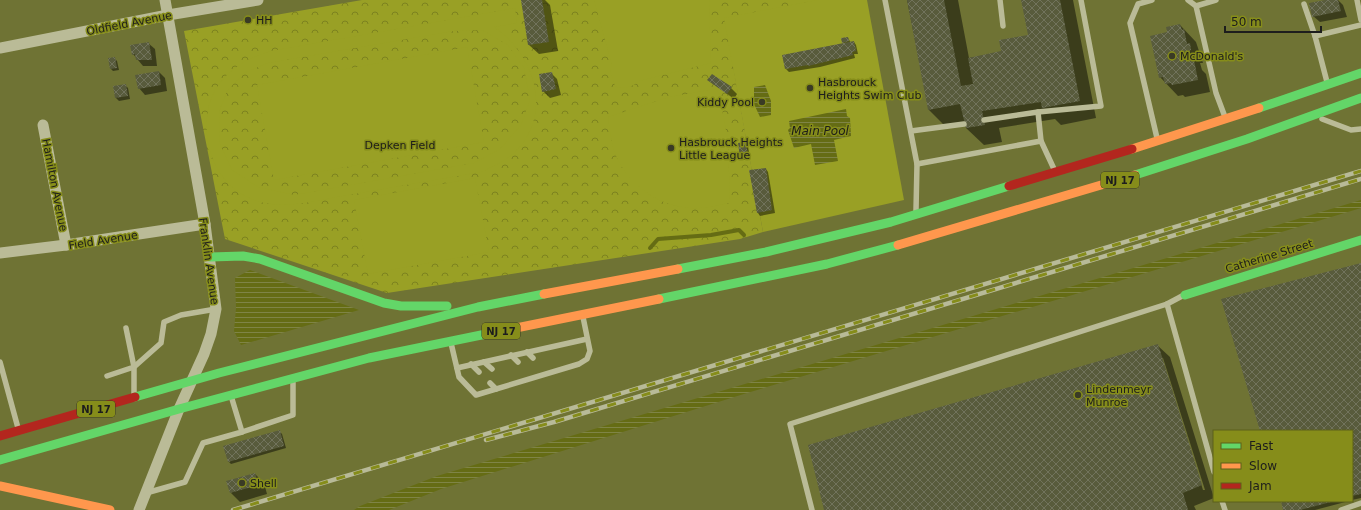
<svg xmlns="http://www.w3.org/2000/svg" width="1361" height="510" font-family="'DejaVu Sans',sans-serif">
<defs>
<pattern id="park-crowns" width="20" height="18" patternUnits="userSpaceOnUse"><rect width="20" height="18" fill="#99a025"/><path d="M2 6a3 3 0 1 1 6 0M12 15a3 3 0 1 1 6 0" fill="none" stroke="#7c821f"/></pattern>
<pattern id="water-rules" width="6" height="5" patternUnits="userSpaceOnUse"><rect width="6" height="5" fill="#656c14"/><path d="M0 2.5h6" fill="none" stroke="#7f8446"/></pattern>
<pattern id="building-cross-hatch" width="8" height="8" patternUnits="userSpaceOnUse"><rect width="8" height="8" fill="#585b3c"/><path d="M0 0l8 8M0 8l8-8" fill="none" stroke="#71735c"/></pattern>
</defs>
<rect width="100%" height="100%" fill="#6f7334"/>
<polygon fill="url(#park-crowns)" points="362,0 818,0 733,65 763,232 740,239 387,293 225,239 184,31"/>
<g fill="#99a025" fill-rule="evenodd">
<path d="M594,0H709L711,63L639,81C633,87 622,90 615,86L610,70L612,65Z"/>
<polygon points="817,0 867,0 904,200 763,232 724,18"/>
<path d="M515,8L517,23L494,27C536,55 554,117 513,154C503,162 492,167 481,172C435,180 389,188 343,196C320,200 295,207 271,204C225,199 200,154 208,110C215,77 241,60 271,51ZM482,30L508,45L524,68L530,100L521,125L500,149L474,163L294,195L258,187L232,170L220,144L219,112L227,91L244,73L268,63L454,31Z"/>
<polygon points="467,47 484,142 274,180 257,85"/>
<path d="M715,89L719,93L728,141L730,203C721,204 710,208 700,208C665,210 631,189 616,156C611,144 610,130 608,117L669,97Z"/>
<polygon points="475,178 489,252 368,274 354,200"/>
</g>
<g fill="url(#water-rules)">
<polygon points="765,85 771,101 771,115 760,117 754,104 754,87"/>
<polygon points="846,109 847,116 850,118 851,136 834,140 838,161 815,165 811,144 794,148 788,130 790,128 789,121"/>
<polygon points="1361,200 1361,208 747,393 441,489 389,510 354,510 360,506 437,476"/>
<polygon points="250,270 359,310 241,345 234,331 236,308 235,278"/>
</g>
<g fill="#0007" fill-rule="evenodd">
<polygon points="522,0 545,0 550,5 558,51 539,54 529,45"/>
<polygon points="907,0 958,0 969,58 1002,52 1029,36 1022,0 1073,0 1096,118 1061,125 1055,119 999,128 1002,142 984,145 966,128 965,123 946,127 929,110"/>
<polygon points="1329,0 1338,0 1343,5 1347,17 1320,22 1313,16"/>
<polygon points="1180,25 1196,42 1203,63 1200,63 1202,70 1206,74 1210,92 1185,97 1183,95 1178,96 1160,77 1169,33"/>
<polygon points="848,38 851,43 854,42 856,45 858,54 854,54 855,58 820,67 789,72 786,69 845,44 843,42"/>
<polygon points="148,43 155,49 157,66 143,66 133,54"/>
<polygon points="114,58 117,61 119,70 113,71 111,69"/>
<polygon points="159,72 165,78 167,91 145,95 139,88"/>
<polygon points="551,73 557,79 561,95 550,98 543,91"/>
<polygon points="709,80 731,88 737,94 734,99"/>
<polygon points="125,85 128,88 130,99 119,101 116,98 114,87"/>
<polygon points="745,143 748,146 750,159 744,160 741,157"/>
<polygon points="766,169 768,172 775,213 760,216 758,213 750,171"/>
<polygon points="1361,264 1361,498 1352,500 1352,431 1261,431"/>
<path d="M1157,345L1170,357L1214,498L1194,506L1196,510H825ZM1161,358H1163L1205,490H1203Z"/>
<polygon points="279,431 282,434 286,448 231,464 229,462"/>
<polygon points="255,474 264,483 267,494 240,502 231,493"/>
<polygon points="1282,501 1349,501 1315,510 1284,510"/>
</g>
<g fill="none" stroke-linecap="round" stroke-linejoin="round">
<polyline stroke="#656c14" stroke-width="4" points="650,248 658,239 711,235 739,230 744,235"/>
</g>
<g fill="url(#building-cross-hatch)">
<polygon points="521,0 542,0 549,42 528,45"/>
<polygon points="907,0 944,0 961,86 973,84 968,58 1001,51 999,40 1028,35 1021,0 1060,0 1080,101 1042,108 1041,102 982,111 985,125 966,128 960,104 928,110"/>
<polygon points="1325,0 1338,0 1341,11 1312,17 1309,3"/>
<polygon points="1180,24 1182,30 1184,29 1187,44 1190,43 1191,50 1189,51 1191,61 1194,60 1198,80 1172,85 1171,83 1165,84 1163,77 1159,78 1150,36 1167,32 1166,27"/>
<polygon points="848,37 849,41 842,43 841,38"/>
<polygon points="854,41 856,51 852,52 853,55 808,66 808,65 785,69 782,55"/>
<polygon points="149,42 152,60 136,60 135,54 132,55 130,45"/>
<polygon points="115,57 117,68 110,69 108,58"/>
<polygon points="159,71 161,85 138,89 135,75"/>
<polygon points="552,72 556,89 542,92 539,74"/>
<polygon points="712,74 732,87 727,94 707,80"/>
<polygon points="126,84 128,96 115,98 113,86"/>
<polygon points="746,142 748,156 740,158 738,143"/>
<polygon points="766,168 772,210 757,213 749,170"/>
<polygon points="1361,263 1361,494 1352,496 1352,431 1260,431 1221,299"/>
<polygon points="1158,344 1202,485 1183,493 1188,510 824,510 808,445"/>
<polygon points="280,430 284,446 228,462 223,446"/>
<polygon points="255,473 259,485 230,493 226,481"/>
<polygon points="1281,501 1331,501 1331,502 1300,510 1283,510"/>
</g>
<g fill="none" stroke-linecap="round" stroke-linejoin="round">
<g stroke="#babb97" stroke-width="5.5">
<polyline points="885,0 917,164 1041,141"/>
<polyline points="1000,0 1003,26"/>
<polyline points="1152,0 1138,4 1130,23 1157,138"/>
<polyline points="1188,0 1196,6 1216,93 1225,117"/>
<polyline points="1357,0 1361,20"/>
<polyline points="1304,4 1315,36"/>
<polyline points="1196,6 1216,0"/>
<polyline points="1327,82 1315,36 1361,25"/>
<polyline points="1322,119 1351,130 1361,129"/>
<polyline points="984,120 1038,112"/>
<polyline points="911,131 964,124"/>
<polyline points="1054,169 1041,141 1038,112 1101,106 1081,0"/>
<polyline points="916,210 917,164"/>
<polyline points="1167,304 1214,472"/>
<polyline points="451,343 459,377 476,395 579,364 587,359 590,351 583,317"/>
<polyline points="527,352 533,358"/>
<polyline points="511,355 518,362"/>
<polyline points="0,362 18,428"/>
<polyline points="484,362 492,369"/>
<polyline points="471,364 479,372"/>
<polyline points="457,368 587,339"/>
<polyline points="107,376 134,367 126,328"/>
<polyline points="490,383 496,389"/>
<polyline points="134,394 134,367 161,343 164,322 181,315 216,309"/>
<polyline points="242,432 293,415 293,383"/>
<polyline points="146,493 185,482 203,443 242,432 232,399"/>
<polyline points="1222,501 1225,510"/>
<polyline points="812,510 790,424 1167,304 1184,295"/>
<polyline points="1341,510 1361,503"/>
</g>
<g stroke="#babb97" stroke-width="11">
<polyline points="0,48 168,15 258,0"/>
<polyline points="43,125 66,245"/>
<polyline points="0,253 66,245 205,224"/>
<polyline points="139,510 179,409 204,354 211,334 216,309 205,224 165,0"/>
</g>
<g stroke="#63d668" stroke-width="9">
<polyline points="1259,108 1361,73"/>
<polyline points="1135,175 1247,139 1361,98"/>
<polyline points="210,257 243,256 260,259 384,303 401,306 447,306"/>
<polyline points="678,269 766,252 891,222 1009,186"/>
<polyline points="1185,295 1361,240"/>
<polyline points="659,299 827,264 898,245"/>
<polyline points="135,397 219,373 478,307 544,294"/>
<polyline points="0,460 179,409 369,358 491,333"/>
</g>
<g stroke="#ff974d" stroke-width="9">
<polyline points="1132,149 1259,108"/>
<polyline points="898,245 1135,175"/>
<polyline points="544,294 678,269"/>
<polyline points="491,333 659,299"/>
<polyline points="0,486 110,510"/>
</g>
<g stroke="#b3261e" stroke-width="9">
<polyline points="1009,186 1132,149"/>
<polyline points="0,436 135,397"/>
</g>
<defs>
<g id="rail">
<polyline points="486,440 554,422 1361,179"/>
<polyline points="233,510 1361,171"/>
</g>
</defs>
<use href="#rail" stroke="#b8ba98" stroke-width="4.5"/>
<use href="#rail" stroke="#868d1a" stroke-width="3" stroke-dasharray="9" stroke-linecap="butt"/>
</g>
<g fill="#3a3b25" stroke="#868d1a" stroke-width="1.5">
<circle cx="248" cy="20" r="4"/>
<circle cx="1172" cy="56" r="4"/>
<circle cx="810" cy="88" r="4"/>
<circle cx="762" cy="102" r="4"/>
<circle cx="671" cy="148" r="4"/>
<circle cx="1078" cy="395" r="4"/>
<circle cx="242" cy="483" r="4"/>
</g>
<g text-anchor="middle" stroke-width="3" stroke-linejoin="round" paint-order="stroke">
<g fill="#868d1a" stroke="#3c3f1c" stroke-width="1">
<rect x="1101" y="172" width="38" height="16" rx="3"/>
<rect x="482" y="323" width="38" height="16" rx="3"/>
<rect x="77" y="401" width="38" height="16" rx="3"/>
</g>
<g font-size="10" font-weight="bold" fill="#1d1d1d">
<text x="1120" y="184">NJ 17</text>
<text x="501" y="335">NJ 17</text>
<text x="96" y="413">NJ 17</text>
</g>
<g font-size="11" fill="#1d1d1d" stroke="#868d1a" text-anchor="start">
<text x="256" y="24">HH</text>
<text x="1180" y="60">McDonald's</text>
<text x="818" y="86">Hasbrouck<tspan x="818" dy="13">Heights Swim Club</tspan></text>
<text x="754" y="106" text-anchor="end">Kiddy Pool</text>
<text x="679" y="146">Hasbrouck Heights<tspan x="679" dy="13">Little League</tspan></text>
<text x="1086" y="393">Lindenmeyr<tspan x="1086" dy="13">Munroe</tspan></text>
<text x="250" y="487">Shell</text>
</g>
<g font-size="11" fill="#1d1d1d" stroke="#868d1a">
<text transform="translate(129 23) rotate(-11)" y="4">Oldfield Avenue</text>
<text transform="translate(55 185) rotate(79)" y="4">Hamilton Avenue</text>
<text transform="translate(103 240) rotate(-9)" y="4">Field Avenue</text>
<text transform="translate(1269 256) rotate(-17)" y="4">Catherine Street</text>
<text transform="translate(209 261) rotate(82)" y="4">Franklin Avenue</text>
</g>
<g font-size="11" fill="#1d1d1a" stroke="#868d1a">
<text x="400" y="149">Depken Field</text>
</g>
<g font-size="12" font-style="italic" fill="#1c1c19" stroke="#868d1a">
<text x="820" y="135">Main Pool</text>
</g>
</g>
<rect x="1213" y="430" width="140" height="72" fill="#868d1a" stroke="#5c601b"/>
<rect x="1221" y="443" width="20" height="6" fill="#63d668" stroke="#5c601b"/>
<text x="1249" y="450" font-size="12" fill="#1d1d1d">Fast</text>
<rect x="1221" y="463" width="20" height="6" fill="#ff974d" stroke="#5c601b"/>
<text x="1249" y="470" font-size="12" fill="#1d1d1d">Slow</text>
<rect x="1221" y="483" width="20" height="6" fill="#b3261e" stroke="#5c601b"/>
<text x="1249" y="490" font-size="12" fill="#1d1d1d">Jam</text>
<path d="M1225 26v6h96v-6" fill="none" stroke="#1d1d1d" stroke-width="2"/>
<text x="1231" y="26" font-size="12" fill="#1d1d1d" stroke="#868d1a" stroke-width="3" paint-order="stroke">50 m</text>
</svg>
